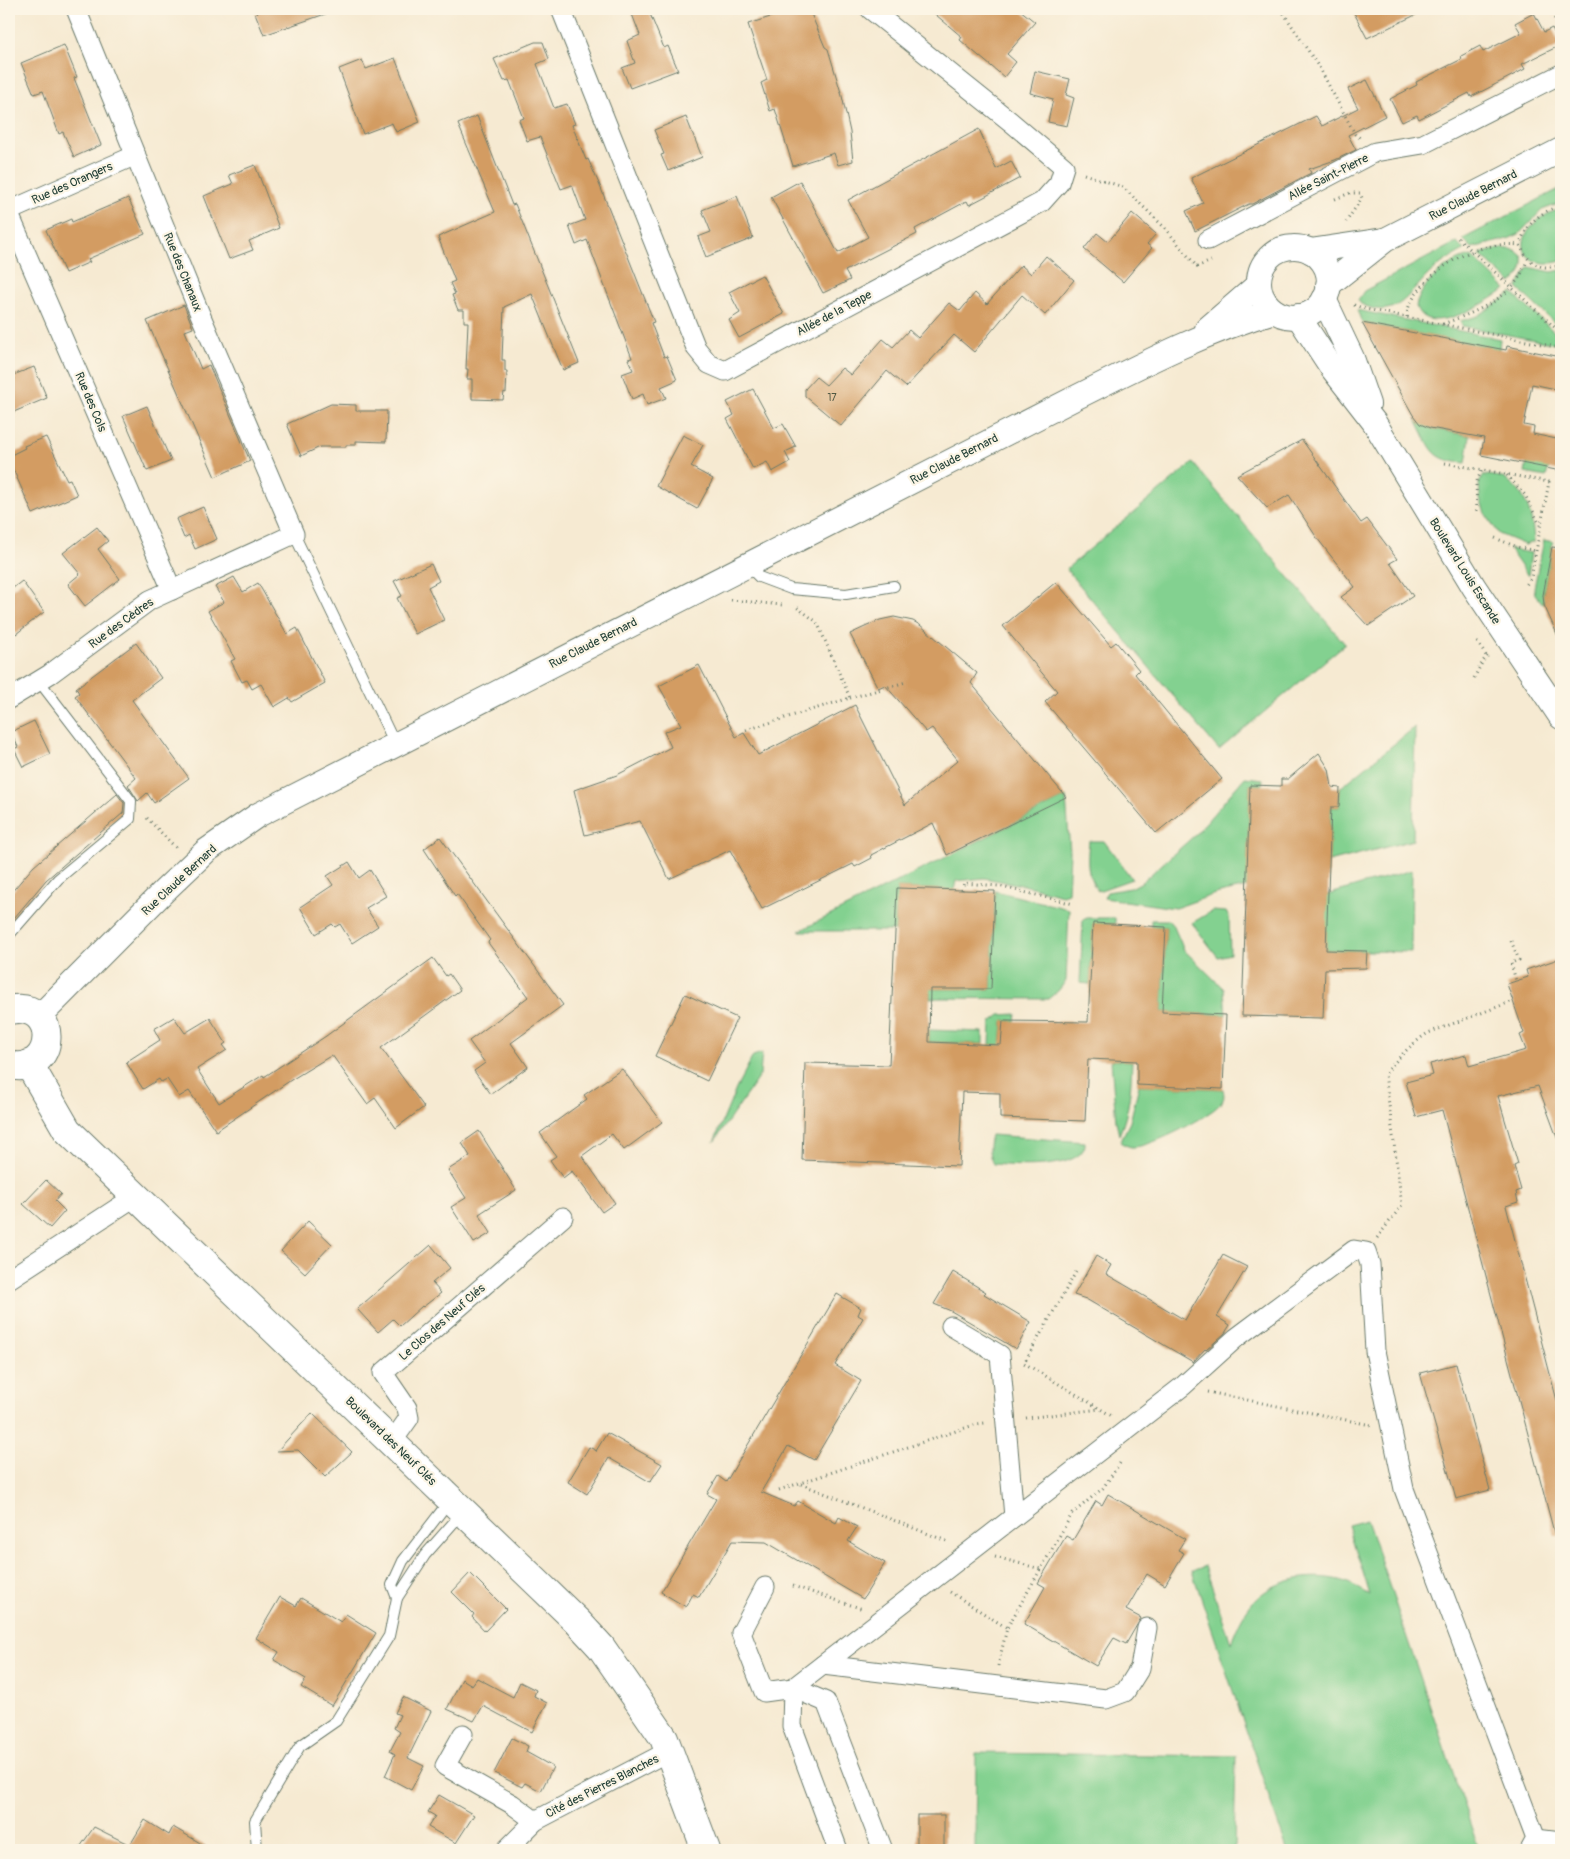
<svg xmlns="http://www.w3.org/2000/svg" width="1570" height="1859" font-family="Pangolin,sans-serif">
<rect width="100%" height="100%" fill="#fcf5e5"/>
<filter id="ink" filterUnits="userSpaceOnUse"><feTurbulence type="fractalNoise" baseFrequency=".02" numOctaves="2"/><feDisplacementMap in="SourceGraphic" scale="10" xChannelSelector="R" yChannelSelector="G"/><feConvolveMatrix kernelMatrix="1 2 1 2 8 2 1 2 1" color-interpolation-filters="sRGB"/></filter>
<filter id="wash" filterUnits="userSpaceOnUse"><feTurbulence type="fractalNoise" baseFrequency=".0096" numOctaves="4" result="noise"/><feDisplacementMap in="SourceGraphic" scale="20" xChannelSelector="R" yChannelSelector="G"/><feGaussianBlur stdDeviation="1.12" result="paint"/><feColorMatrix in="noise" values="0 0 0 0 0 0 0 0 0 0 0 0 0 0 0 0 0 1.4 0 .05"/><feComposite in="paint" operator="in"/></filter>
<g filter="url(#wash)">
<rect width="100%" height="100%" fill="#f6ead2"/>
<g fill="#83d190" stroke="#518762">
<polygon points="1561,188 1561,203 1542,210 1519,234 1508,239 1472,248 1463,239"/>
<path d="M1561,209V261C1546,266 1521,263 1524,241C1527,225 1547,212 1561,209Z"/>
<path d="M1457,242L1464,250C1451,257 1439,264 1429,274C1407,295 1396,321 1361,304L1358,300L1364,291Z"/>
<path d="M1502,248L1515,250L1523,257C1524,268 1520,277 1511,283L1479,254Z"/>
<path d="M1472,256L1506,289C1491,300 1426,341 1416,306C1421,284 1449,259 1472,256Z"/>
<polygon points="1529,267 1552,272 1561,270 1561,329 1517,288"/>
<polygon points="1512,293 1561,338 1561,345 1462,326 1460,321 1478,316"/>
<polygon points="1357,310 1500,339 1499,349 1362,323"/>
<path d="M1416,419L1430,428L1470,436L1466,463C1430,461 1431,447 1416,419Z"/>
<polygon points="1530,447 1561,453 1561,465 1550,463 1546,477 1525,473"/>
<polygon points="1193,463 1345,644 1219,750 1066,569"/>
<path d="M1484,475C1489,475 1495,476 1500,477C1526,487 1533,517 1534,542L1525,545L1499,534L1485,513L1480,499L1479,483Z"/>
<polygon points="1544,540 1553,542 1543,595 1544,605 1535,594 1534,588"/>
<polygon points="1509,549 1531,553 1528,576"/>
<polygon points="1415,727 1413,840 1329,862 1331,807 1339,807 1340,788"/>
<polygon points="1245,777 1263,779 1262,785 1250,785 1247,887 1215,894 1175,908 1104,898 1107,892 1131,888 1142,882 1195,835"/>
<polygon points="1066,797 1070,852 1068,893 1062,895 1032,887 984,878 956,881 954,890 897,888 895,931 799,931"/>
<path d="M1089,841H1104L1132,879L1098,891C1086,876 1087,860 1089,841Z"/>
<polygon points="1412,870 1411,952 1326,950 1327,895"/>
<polygon points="995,891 1069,909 1066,981 1058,991 1048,999 930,998 930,989 991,989"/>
<polygon points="1212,911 1226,912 1229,917 1230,954 1218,957 1192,923"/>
<polygon points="1087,918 1115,918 1115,924 1093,924 1090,984 1080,983 1083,920"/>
<polygon points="1151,920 1168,920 1174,927 1184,950 1224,989 1226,1015 1162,1012 1166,927 1151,926"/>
<polygon points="1016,1014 1015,1021 1003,1021 1001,1045 990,1045 991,1022 1000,1015"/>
<polygon points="929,1030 983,1032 983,1044 929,1042"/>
<polygon points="762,1053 760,1075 714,1142 736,1089 753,1056"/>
<path d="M1111,1060L1132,1061C1131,1086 1130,1111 1119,1135L1116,1122Z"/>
<path d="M1139,1085L1223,1089C1224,1094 1225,1098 1221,1103C1211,1116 1148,1149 1131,1147C1127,1146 1123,1144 1120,1142L1130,1122Z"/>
<path d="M991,1135L1085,1142C1085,1145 1085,1147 1083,1150C1072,1170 1013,1166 993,1164C988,1154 988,1146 991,1135Z"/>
<path d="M1367,1520L1479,1850H1287L1192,1571L1205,1566L1231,1643C1237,1628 1242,1615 1253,1602C1274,1579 1310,1573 1339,1580C1351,1583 1360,1589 1370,1595L1348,1525Z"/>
<polygon points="976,1753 1236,1756 1234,1850 975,1850"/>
</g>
<g id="blocks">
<g fill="#d39c62">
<polygon points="269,9 330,9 331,12 264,35 255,13"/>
<polygon points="630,9 648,9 664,48 668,46 678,70 630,88 622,68 635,63 627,41 640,35"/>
<polygon points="796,9 809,9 825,47 828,49 842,96 850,132 853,161 838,165 834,153 793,166 775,109 770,111 761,83 767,80 748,24"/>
<polygon points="929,9 1019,9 1035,22 1007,54 1016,62 1004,77 960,40 962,37"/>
<polygon points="1352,9 1428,9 1367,38"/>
<polygon points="1534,13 1544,32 1552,28 1561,45 1522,64 1525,69 1471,97 1469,93 1419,119 1417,115 1402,122 1390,99 1417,85 1416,82 1462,59 1461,56 1480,46 1483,52 1521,33 1515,23"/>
<polygon points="535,42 543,42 549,59 537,64 554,108 567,104 575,124 572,125 586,160 588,159 600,186 654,322 651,323 664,357 667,356 677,380 661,387 666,398 647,405 643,394 632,399 622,374 633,370 628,359 632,358 587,240 576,245 569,226 585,220 572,185 561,189 540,137 527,141 519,120 524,118 509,80 504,81 494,59"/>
<polygon points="64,45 77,77 74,78 101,145 74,157 63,132 59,134 43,91 34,94 21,63"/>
<polygon points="395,58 420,122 396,132 392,123 363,134 339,69 362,60 366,69"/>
<polygon points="1035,71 1070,79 1066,95 1074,98 1067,126 1048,122 1053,99 1030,93"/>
<polygon points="1367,80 1385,116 1348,135 1356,150 1335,160 1309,169 1311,173 1301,178 1252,204 1249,204 1195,231 1186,211 1203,203 1191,178 1316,116 1322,126 1358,108 1348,89"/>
<polygon points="477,116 512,205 515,204 579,363 563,370 532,294 504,307 502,360 505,360 505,371 507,371 506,393 504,392 503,400 472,399 472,379 467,379 468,369 466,369 468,322 464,322 464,310 458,310 452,295 455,294 450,283 455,281 438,237 495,212 458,124"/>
<polygon points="686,117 702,157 668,171 661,155 664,154 654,130"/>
<polygon points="979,129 996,169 1011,161 1020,178 969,205 967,201 915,229 917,234 845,271 850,280 823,293 771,197 800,181 838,253 868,237 848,200"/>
<polygon points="255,165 279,228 249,241 253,250 229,259 204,196 233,184 229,175"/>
<polygon points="737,196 753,238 706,257 698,237 711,232 702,210"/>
<polygon points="128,198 145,234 88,259 90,262 65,273 46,230 71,219 72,222"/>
<polygon points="1132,213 1156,234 1147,244 1152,248 1123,282 1084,249 1097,233 1108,242"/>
<polygon points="1046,256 1074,280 1045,315 1022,295 974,352 954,335 906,387 887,371 841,426 805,396 805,389 816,377 826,385 842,368 851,375 883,339 893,347 909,330 918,338 949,303 960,311 975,293 987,304 1021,265 1031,274"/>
<polygon points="762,275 784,314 739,338 729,320 740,313 729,292"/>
<polygon points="184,305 193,328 185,331 201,369 209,365 250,461 215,477 147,321"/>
<polygon points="1362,323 1506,350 1507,346 1561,357 1561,390 1532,384 1524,425 1534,427 1533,434 1561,440 1561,471 1481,455 1484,438 1430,428 1420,424 1413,415"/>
<polygon points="34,367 47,398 9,414 9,382 15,379 13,375"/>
<polygon points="753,389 774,428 783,424 796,447 785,452 790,462 772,472 767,462 753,469 727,419 734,415 727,402"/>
<polygon points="331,404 356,405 356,411 387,411 386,442 356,441 356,445 346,445 346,447 320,447 301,456 287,424"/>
<polygon points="147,406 171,461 147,471 123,416"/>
<polygon points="683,435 703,445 691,467 713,479 697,509 656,486"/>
<polygon points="46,437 67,480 70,479 77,495 33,514 9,460 9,456 25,448 24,446"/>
<polygon points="1302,440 1361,523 1367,519 1397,559 1390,563 1413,596 1368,626 1341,597 1355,587 1317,538 1289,495 1267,508 1237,475"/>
<polygon points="203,507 217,539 195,549 189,535 184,538 176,519"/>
<polygon points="97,527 108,541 98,549 120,579 85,606 68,584 80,574 63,553"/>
<polygon points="1552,547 1561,548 1561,643 1544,605 1543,595"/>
<polygon points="431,564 439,581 428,587 444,620 415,634 397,598 402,596 394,581"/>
<polygon points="234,577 243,592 258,583 287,634 297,628 325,683 292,702 289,698 274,707 261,684 252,689 247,680 242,682 231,661 235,659 208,611 224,602 215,587"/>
<polygon points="22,581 44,612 16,634 9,624 9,591"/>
<polygon points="1056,582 1111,646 1116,642 1139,670 1135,674 1222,779 1156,833 1045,702 1057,691 1003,626"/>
<polygon points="894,617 913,621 920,625 977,673 971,683 1066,797 947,855 933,823 871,855 872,858 855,867 853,864 762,909 730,850 669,879 640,821 585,835 574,790 617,775 671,747 664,732 681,725 659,686 699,665 736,737 744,733 758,755 855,705 905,805 958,760 932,728 926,732 885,685 878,688 850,634 880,620"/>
<polygon points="136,643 161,678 132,700 189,778 154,803 147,793 138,801 128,785 136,778 75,696 79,693 76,688"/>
<polygon points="34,721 50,754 23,767 14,749 18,747 11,732"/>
<polygon points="1319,753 1329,769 1332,787 1340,788 1339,807 1331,807 1326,950 1367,951 1366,968 1325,969 1323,1018 1242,1016 1250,785 1281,786 1281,779 1288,779"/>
<polygon points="117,794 124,803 123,813 46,880 9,924 9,895 33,867"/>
<polygon points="440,837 563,1005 511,1043 528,1067 491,1094 474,1071 485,1063 469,1041 528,997 489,944 488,942 490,940 457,894 455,896 424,849"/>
<polygon points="349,862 359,878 370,870 386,896 366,908 378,926 352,943 340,924 335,927 332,924 316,934 300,907 333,885 327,876"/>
<polygon points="897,888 995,891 991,989 930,989 929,1042 1001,1045 1003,1021 1088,1022 1093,923 1166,927 1162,1012 1226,1015 1223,1089 1137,1085 1137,1061 1088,1059 1085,1121 1000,1118 1000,1093 962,1092 959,1166 802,1160 805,1063 889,1065"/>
<polygon points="433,958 446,976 449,974 460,990 381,1048 424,1107 396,1128 375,1098 367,1104 332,1055 291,1080 216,1131 189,1091 179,1097 167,1079 161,1082 159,1079 143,1089 126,1062 160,1040 154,1029 174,1017 185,1033 210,1018 226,1043 223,1045 227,1050 197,1069 219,1103 263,1075 264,1077 326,1036"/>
<polygon points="1561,958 1561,1143 1559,1143 1538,1086 1498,1096 1518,1164 1514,1166 1521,1190 1516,1192 1518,1202 1506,1206 1561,1416 1561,1536 1555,1536 1442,1110 1416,1117 1406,1082 1433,1075 1430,1064 1466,1055 1469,1066 1526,1050 1520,1035 1524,1033 1507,984 1528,977 1526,970"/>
<polygon points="685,994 737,1018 707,1081 655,1056"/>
<polygon points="622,1069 662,1122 624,1150 612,1134 582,1156 615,1203 602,1212 572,1171 563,1178 550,1160 556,1156 540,1133 587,1099 584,1095"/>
<polygon points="479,1131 516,1190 479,1214 491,1233 474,1243 451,1207 466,1198 448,1170 470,1156 462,1143"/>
<polygon points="46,1180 61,1194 55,1201 65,1211 50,1228 23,1204"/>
<polygon points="308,1221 332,1244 305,1273 281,1251"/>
<polygon points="431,1245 450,1268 432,1283 441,1293 423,1307 422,1306 400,1326 393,1319 378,1332 357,1309"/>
<polygon points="1223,1255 1247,1267 1217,1317 1230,1325 1225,1333 1206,1350 1205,1349 1193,1362 1086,1299 1074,1295 1096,1256 1111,1265 1106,1274 1185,1320"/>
<polygon points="953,1272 986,1292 984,1294 1031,1322 1016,1349 951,1311 934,1304"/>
<polygon points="837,1294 861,1308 858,1315 863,1318 835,1365 861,1381 814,1460 788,1446 761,1492 794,1506 798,1501 836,1523 839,1517 857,1527 848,1541 885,1563 863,1599 766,1542 732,1541 699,1597 693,1594 686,1607 661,1592 716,1499 707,1494 718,1476 726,1482"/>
<polygon points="1456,1364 1490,1490 1456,1499 1420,1373"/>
<polygon points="312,1413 352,1452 325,1477 298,1450 277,1451"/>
<polygon points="607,1433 662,1464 650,1482 609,1458 587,1494 568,1482 589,1447 597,1451 596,1451"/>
<polygon points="1108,1494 1185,1539 1178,1550 1184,1553 1165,1585 1147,1574 1126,1610 1141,1618 1126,1644 1114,1638 1096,1666 1024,1624 1045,1587 1038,1583 1066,1536 1073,1540 1096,1501 1102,1505"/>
<polygon points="470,1573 506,1609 485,1631 472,1617 474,1614 452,1592"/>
<polygon points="280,1597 296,1606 301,1598 341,1622 346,1614 376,1633 332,1706 301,1687 306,1679 274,1660 279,1652 256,1638"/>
<polygon points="477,1678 513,1697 520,1682 536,1690 534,1696 547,1703 532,1732 483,1706 474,1721 447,1709 462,1679 472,1685"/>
<polygon points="403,1697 431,1711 408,1758 424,1766 411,1790 385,1776 395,1754 390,1751 400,1732 394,1728 400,1715 395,1713"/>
<polygon points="512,1738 528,1746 526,1752 553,1767 541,1791 525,1783 522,1787 494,1773"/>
<polygon points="439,1795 474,1815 456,1843 428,1827 435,1816 428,1812"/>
<rect x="917" y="1815" width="27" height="35"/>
<polygon points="145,1820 169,1835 173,1827 212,1850 78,1850 94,1827 130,1845"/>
</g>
</g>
</g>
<g filter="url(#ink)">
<use href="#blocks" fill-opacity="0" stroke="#6a7a6b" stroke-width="1"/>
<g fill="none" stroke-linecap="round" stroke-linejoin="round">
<defs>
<g id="service">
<polyline points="294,534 395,744"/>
<polyline points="748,566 759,577 791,589 846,594 894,586"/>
<polyline points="9,935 58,879 130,819 131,801 39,681"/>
<polyline points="450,1500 403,1561 392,1585 397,1598 425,1555 462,1513"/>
<polyline points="257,1850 255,1821 300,1746 336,1721 389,1636 397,1598"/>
</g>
<g id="minor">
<polyline points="561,9 696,348 709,364 725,371 1042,202 1059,183 1064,167 1011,122 870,9"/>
<polyline points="9,211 136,155"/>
<polyline points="9,214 172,590"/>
<polyline points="1208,240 1375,152 1423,144 1561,74"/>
<polyline points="9,699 50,674 150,600 294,534 200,314 76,9"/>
<polyline points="9,1279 136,1196"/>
<polyline points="951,1326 1000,1355 1014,1517"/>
<polyline points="392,1442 409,1418 407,1408 383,1373 563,1217"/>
<polyline points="765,1587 741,1633 764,1692 793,1688 826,1702 883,1850"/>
<polyline points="823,1665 1106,1699 1125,1692 1140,1668 1147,1628"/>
<polyline points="793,1688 1183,1386 1236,1338 1354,1250 1366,1252 1370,1264 1375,1351 1404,1489 1536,1839 1530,1850"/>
<polyline points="793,1688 792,1726 838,1850"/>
<polyline points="463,1734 445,1766 512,1804 535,1821"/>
<polyline points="1536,1839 1561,1842"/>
<polyline points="506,1850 535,1821 669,1751"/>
</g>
<g id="tertiary">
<circle cx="1294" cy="282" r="35"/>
<polyline points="1310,251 1384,240"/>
<polyline points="1328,285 1385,240 1561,150"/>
<polyline points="1324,299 1352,358 1368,404"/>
<polyline points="1298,316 1332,368 1374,422 1474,587 1561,717"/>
<polyline points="1207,329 1259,284"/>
<path d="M39,1017L164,891L206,851L258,815L1073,399C1139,366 1204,332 1274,311"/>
</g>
<g id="secondary">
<path d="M9,1010C61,999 57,1077 9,1065"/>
<polyline points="29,1064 67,1130 577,1621 601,1647 664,1738 706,1850"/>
</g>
</defs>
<use href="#service" stroke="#6a7a6b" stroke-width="12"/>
<use href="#minor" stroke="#6a7a6b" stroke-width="21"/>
<use href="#tertiary" stroke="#6a7a6b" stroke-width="26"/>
<use href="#secondary" stroke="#6a7a6b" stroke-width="30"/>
<g stroke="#6a7a6b" stroke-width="3" stroke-dasharray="1 4" stroke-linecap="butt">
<polyline points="1281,9 1320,69 1355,134 1360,138"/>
<polyline points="1550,9 1561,31"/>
<polyline points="1084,174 1123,187 1165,228 1197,267 1211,261"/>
<polyline points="1335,199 1350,193 1360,193 1362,198 1346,222"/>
<path d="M1561,205C1541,212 1525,224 1520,245C1528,264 1540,271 1561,265"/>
<polyline points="1458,238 1561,333"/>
<path d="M1259,261C1265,249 1278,242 1292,240"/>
<polyline points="1354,305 1366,309 1561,348"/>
<path d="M1407,317C1407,306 1413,298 1420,289C1444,260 1481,241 1520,245"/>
<path d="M1443,324C1477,311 1516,298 1527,260"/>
<polyline points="1445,463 1549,482 1531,578 1526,585"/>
<polyline points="1507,475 1525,495 1540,525"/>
<polyline points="1477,511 1476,483 1482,470"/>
<polyline points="1495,538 1517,547 1536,551"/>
<polyline points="731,600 782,605"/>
<polyline points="1477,642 1487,657"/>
<polyline points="1474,678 1483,661 1490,653"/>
<polyline points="850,698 906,682"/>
<polyline points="746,730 850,698 817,622 795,606"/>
<polyline points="147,818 176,848"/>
<polyline points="962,890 964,883 998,886 1074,904"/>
<polyline points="1511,941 1519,960 1511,963 1516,981"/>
<path d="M1377,1238L1402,1205L1385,1074C1397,1059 1411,1044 1428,1033L1513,1001"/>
<polyline points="1076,1272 1024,1363 1112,1416"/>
<polyline points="1208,1392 1371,1425"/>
<polyline points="1026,1418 1100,1409"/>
<polyline points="801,1484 949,1542"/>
<polyline points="779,1490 977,1424 985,1423"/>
<polyline points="995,1557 1041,1569"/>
<polyline points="793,1586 863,1609"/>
<polyline points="950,1592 1007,1628"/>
<polyline points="998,1666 1007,1628 1072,1514 1103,1488 1120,1463"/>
</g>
<use href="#service" stroke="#fff" stroke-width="10"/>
<use href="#minor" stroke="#fff" stroke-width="19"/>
<use href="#tertiary" stroke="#fff" stroke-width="24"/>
<use href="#secondary" stroke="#fff" stroke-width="28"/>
</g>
</g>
<g text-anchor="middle" stroke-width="4.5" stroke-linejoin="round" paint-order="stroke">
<g font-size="10" fill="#4c5540">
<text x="832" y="401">17</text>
</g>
<g font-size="12" fill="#1f3d34" stroke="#fcf5e5">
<text transform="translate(1328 177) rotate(-27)" y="4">Allée Saint-Pierre</text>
<text transform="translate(72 183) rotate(-24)" y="4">Rue des Orangers</text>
<text transform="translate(1473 195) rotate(-27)" y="4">Rue Claude Bernard</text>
<text transform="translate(183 272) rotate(68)" y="4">Rue des Chanaux</text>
<text transform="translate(834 313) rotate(-28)" y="4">Allée de la Teppe</text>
<text transform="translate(91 402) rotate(67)" y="4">Rue des Cols</text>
<text transform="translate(954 459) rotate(-27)" y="4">Rue Claude Bernard</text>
<text transform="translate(1465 571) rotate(58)" y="4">Boulevard Louis Escande</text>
<text transform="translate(121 623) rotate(-36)" y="4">Rue des Cèdres</text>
<text transform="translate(593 643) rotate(-27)" y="4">Rue Claude Bernard</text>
<text transform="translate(179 880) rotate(-43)" y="4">Rue Claude Bernard</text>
<text transform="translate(442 1322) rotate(-41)" y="4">Le Clos des Neuf Clés</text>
<text transform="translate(391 1441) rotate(44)" y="4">Boulevard des Neuf Clés</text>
<text transform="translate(602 1786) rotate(-27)" y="4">Cité des Pierres Blanches</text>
</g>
</g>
<rect width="1570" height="1859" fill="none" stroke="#fcf5e5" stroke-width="30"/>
</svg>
